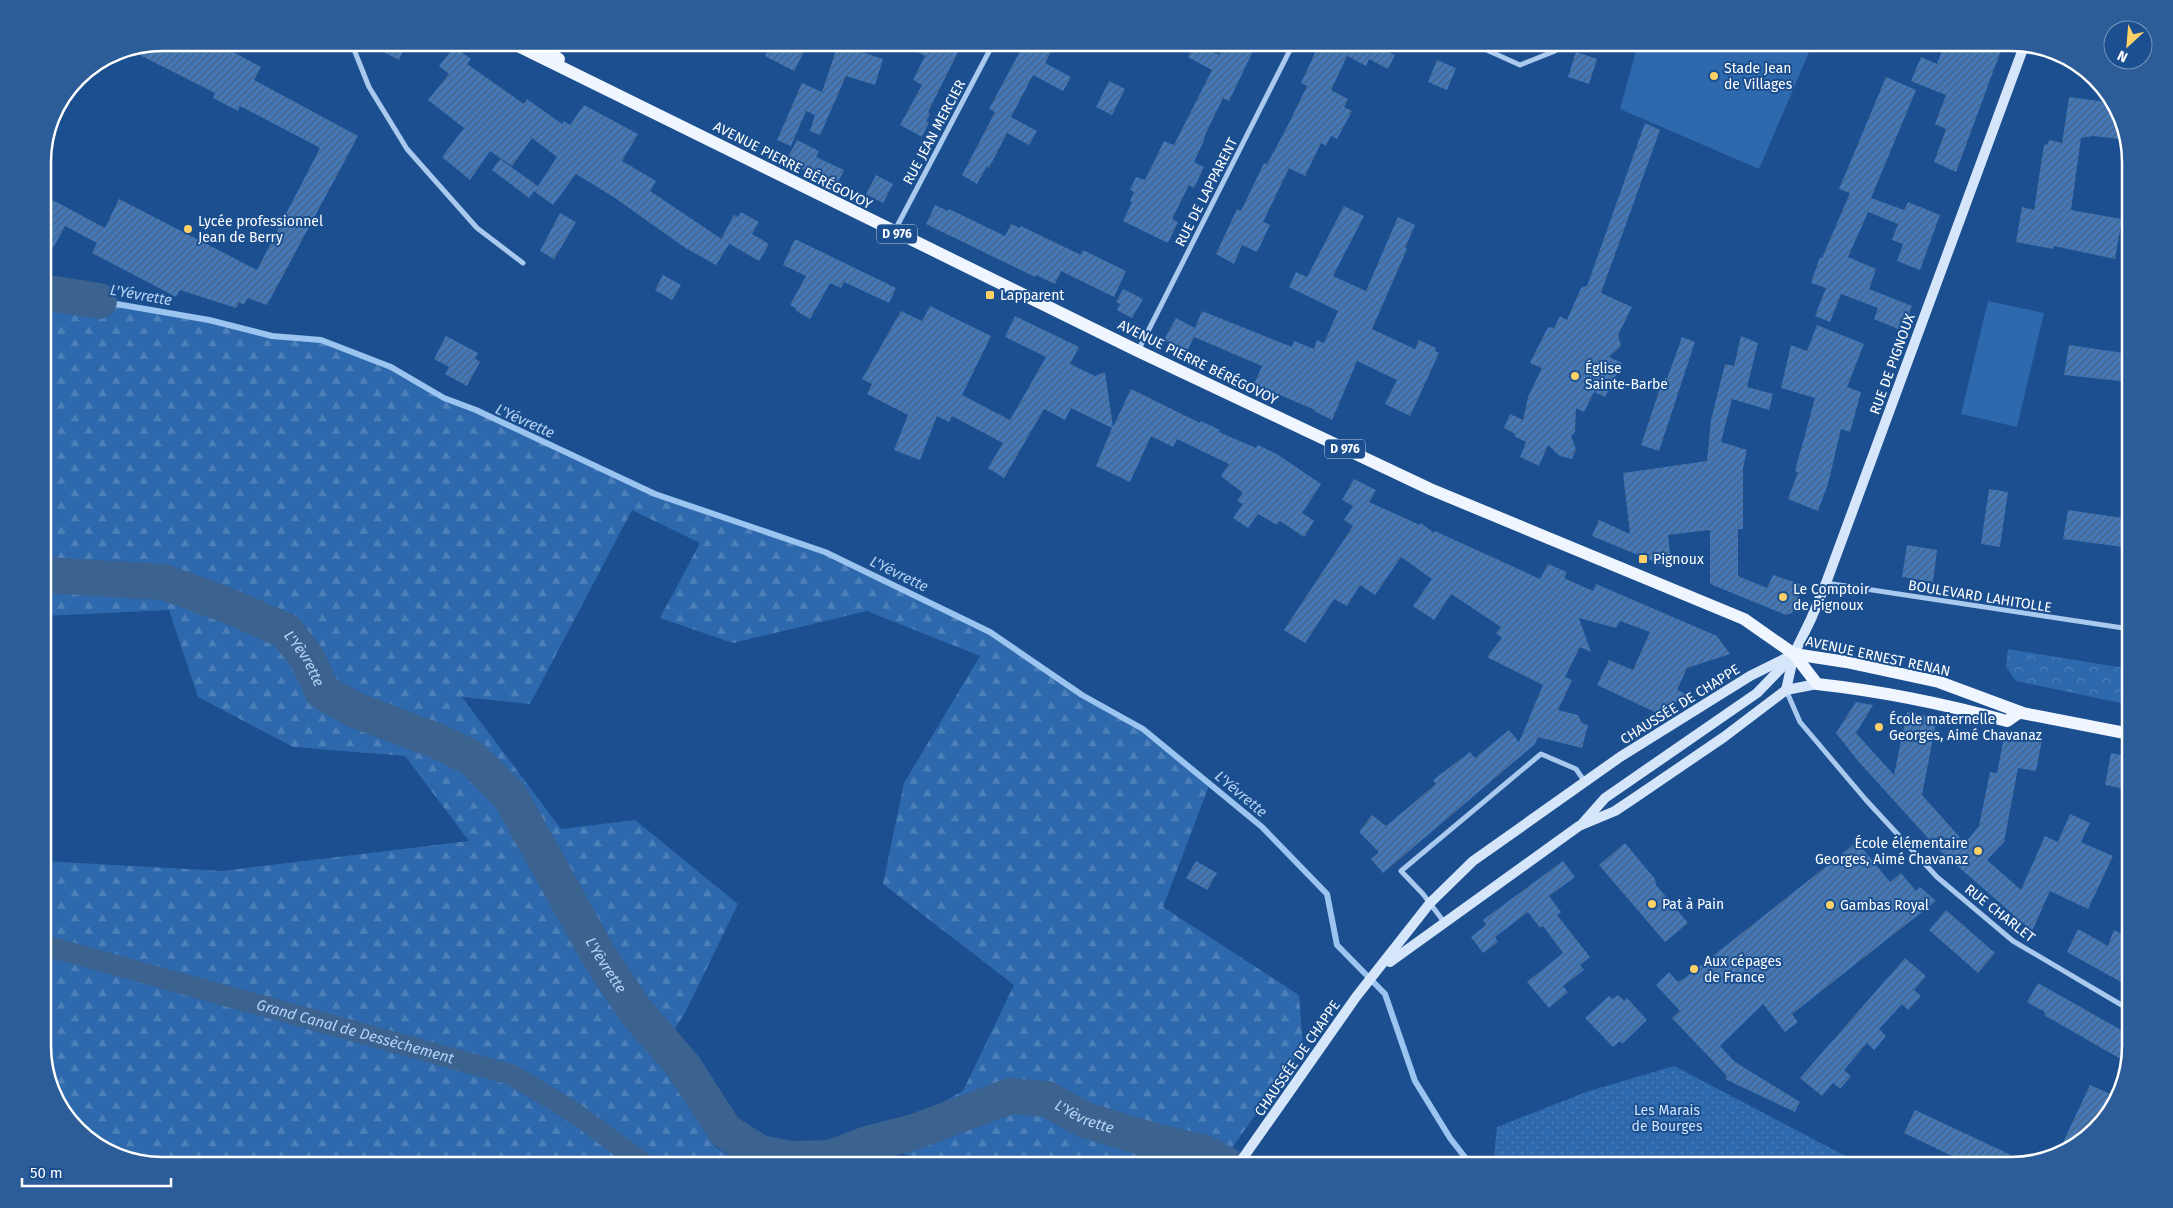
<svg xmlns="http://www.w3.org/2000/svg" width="2173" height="1208" font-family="'Fira Sans',sans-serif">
<defs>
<pattern id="forest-firs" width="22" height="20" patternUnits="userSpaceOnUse" patternTransform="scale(1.25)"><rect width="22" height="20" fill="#2e69ad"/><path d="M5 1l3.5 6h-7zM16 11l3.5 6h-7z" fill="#4d80b9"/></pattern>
<pattern id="park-crowns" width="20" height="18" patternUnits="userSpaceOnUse" patternTransform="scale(1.25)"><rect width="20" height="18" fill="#2e69ad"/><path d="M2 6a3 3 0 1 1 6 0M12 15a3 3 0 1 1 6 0" fill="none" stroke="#4d80b9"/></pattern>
<pattern id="garden-dots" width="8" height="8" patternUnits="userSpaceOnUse" patternTransform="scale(1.25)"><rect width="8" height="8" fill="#2e69ad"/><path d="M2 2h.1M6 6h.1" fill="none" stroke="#4d80b9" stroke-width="1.8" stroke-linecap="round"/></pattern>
<pattern id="building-hatch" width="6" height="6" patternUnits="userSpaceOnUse" patternTransform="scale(1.25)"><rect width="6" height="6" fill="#4478b7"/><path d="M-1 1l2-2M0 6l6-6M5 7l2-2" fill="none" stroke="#486282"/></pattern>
</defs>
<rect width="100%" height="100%" fill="#1b4f8f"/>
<polygon fill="url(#forest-firs)" points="43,292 209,320 272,336 321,340 391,367 444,398 477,410 655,494 825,552 990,632 1082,695 1143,729 1210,783 1163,907 1299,995 1303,1047 1220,1165 946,1165 867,1144 963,1091 1014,985 883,884 904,783 980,656 867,611 733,643 660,618 700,543 632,510 530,704 462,697 561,829 635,820 738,904 685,1013 656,1057 715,1147 745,1165 162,1165 102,1150 62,1112 43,1054 43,861 222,871 469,841 405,756 293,747 198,697 169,610 43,616"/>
<polygon fill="url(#park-crowns)" points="2008,649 2130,669 2130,705 2016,681 2006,667"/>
<polygon fill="url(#garden-dots)" points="1674,1066 1863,1165 1493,1165 1497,1127 1586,1092"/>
<g fill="#2e69ad">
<polygon points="1638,43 1813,43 1759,169 1620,109"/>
<polygon points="1988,301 2044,313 2017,427 1961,414"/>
</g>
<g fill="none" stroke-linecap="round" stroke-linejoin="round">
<polyline stroke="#9cc4f0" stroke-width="6" points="99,301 209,320 272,336 321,340 391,367 444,398 476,410 655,494 825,552 990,632 1082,695 1143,729 1262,827 1327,894 1337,945 1385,994 1415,1081 1450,1138 1471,1165"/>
<path stroke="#3c6290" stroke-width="21" id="s1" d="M43,945L512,1075L572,1111L646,1165"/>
<g stroke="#3c6290" stroke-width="36">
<polyline points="43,292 99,301"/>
<path id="s2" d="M43,575L164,582L234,608L286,631L307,658L323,692L355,710L437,741L472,758L510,796L598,954L634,1009L684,1067L725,1131L760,1153L792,1159L830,1158L867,1144L914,1132L1010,1096L1047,1099L1085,1120L1154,1141L1205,1153L1227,1165"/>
</g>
</g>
<g fill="url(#building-hatch)">
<polygon points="162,42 214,42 261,67 254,80 358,136 267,305 248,298 244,305 239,302 236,308 180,290 176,297 92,253 97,243 65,226 43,267 43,195 105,228 119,199 257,270 320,148 240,106 238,111 213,98 215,93 128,49"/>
<polygon points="364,42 407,42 399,60"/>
<polygon points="772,42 809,42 794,71 765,56"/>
<polygon points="900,42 963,42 928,112 930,114 926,121 929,122 922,137 900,125 922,85 913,80 925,56"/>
<polygon points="1025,42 1056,42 1045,63 1071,77 1063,91 1033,75 1011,117 1037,131 1029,145 1007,133 989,168 987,166 977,184 962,175 995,112 989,109"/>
<polygon points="1225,42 1253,42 1251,48 1254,49 1229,101 1223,98 1204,137 1205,138 1194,162 1204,167 1194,188 1189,185 1172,219 1178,222 1168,243 1123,221 1132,202 1130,201 1134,192 1130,190 1136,177 1145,180 1164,141 1174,145 1212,70 1188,57 1195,43 1219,55"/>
<polygon points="1320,42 1384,42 1381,49 1395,55 1388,69 1369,59 1366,66 1347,56 1331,90 1348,99 1344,107 1352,111 1337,139 1331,136 1326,146 1321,143 1305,176 1289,168 1263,222 1270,225 1257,252 1242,245 1234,264 1216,254 1237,209 1241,211 1264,163 1267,164 1287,127 1307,86 1301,83"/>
<polygon points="1945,42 2004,42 1956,172 1934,162 1946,129 1935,124 1946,95 1911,81 1921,57 1937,64"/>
<polygon points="838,44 883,59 875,85 846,76 820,135 810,131 815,115 806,111 791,146 777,140 802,83 822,92"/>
<polygon points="454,47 471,59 467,64 524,104 527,99 562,124 564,121 570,125 584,105 638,134 622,161 656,181 650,191 729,244 716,265 684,247 615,198 576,174 553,205 534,191 529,198 492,170 500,159 538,186 557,157 532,138 512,166 490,151 470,180 442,157 464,128 428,100 449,74 439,66"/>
<polygon points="1576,52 1597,59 1589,84 1568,77"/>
<polygon points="1437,60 1456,68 1447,90 1428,82"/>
<polygon points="1886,77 1916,90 1871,198 1904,210 1908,202 1940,215 1920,270 1897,261 1903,244 1892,240 1898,224 1868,212 1848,257 1876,269 1869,289 1912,306 1907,319 1902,317 1898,329 1874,319 1878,308 1841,294 1830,322 1815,316 1826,288 1811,283 1820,257 1822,258 1850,193 1839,189"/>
<polygon points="1109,81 1125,89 1112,115 1096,107"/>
<polygon points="2069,97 2106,102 2106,106 2114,107 2121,128 2120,139 2093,136 2081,138 2071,210 2122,219 2115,259 2054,246 2053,249 2016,242 2022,207 2034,210 2044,145 2048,144 2049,140 2062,143"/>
<polygon points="1645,123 1660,130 1601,293 1632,307 1618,335 1621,346 1609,357 1622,363 1605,397 1594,392 1584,412 1576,408 1575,432 1571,436 1576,449 1572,459 1560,456 1548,445 1539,466 1520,457 1526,442 1514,436 1515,434 1504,428 1510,414 1523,420 1528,397 1542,368 1530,363 1548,327 1554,328 1560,316 1567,320 1581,288 1587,286"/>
<polygon points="797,140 819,151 816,157 844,170 836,186 786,161"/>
<polygon points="876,175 893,184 883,203 866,194"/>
<polygon points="935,205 948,211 949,209 1005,236 1011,224 1020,228 1021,226 1081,255 1083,250 1126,271 1114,297 1061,271 1055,284 1036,275 1035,277 926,224"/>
<polygon points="1344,206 1364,216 1333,276 1366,291 1398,217 1415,225 1405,248 1407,249 1372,329 1415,349 1419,340 1436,348 1435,351 1439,353 1410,416 1385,404 1397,380 1357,361 1332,420 1314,411 1315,410 1254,384 1262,366 1194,337 1187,351 1164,340 1176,318 1195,328 1202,311 1292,347 1294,341 1314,349 1317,340 1324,343 1338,311 1289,287 1296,272 1307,277"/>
<polygon points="741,212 759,222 752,234 769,244 759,261 721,239 734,215 738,217"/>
<polygon points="560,213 576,222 554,259 540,251"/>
<polygon points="795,239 896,288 889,303 844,282 841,288 830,283 810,319 795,310 797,309 790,305 806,276 783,265"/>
<polygon points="663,275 681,285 672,300 655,290"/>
<polygon points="1123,289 1143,299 1132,318 1117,310 1120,304 1116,302"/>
<polygon points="930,306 991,336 962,395 1010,420 1046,357 1005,337 1015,316 1079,347 1070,364 1095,376 1105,372 1113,427 1131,389 1200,423 1201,421 1220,430 1219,432 1256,448 1258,445 1277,454 1321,484 1302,513 1314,521 1304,537 1280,521 1277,525 1258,514 1248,528 1233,518 1243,504 1237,501 1243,493 1221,476 1229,464 1177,439 1173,447 1151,436 1130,482 1096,466 1112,428 1071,408 1065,420 1044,409 1004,478 988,468 1003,443 952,416 949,422 937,416 920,460 894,450 908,415 867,394 872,384 862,379 901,311 922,321"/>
<polygon points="1817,325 1864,344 1847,387 1861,392 1850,432 1841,429 1828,484 1818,511 1788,499 1798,472 1795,471 1815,398 1781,388 1791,345 1807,351"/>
<polygon points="446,336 478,353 475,359 480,362 467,386 445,374 449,367 434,359"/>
<polygon points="1741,336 1758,343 1747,387 1773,394 1769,410 1732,399 1721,442 1747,450 1743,468 1743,529 1738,529 1738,576 1767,588 1773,575 1803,585 1792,613 1786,615 1710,584 1710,530 1668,535 1672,569 1592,536 1599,520 1630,534 1623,473 1707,461 1711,420 1725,364 1734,366"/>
<polygon points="1682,337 1695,342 1659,451 1641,445 1658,394 1665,378 1667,379"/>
<polygon points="2069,345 2130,354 2130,382 2064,375"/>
<polygon points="1354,479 1376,490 1369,502 1420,525 1421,523 1434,533 1435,531 1540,579 1548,564 1567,572 1564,578 1593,591 1596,584 1717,636 1730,654 1687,668 1677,690 1689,695 1657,713 1597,685 1609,660 1633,670 1650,632 1620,621 1616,628 1579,618 1591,652 1580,647 1565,677 1572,680 1558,710 1578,715 1582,723 1588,725 1582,748 1538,737 1535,744 1383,873 1371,859 1379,852 1359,832 1372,815 1386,826 1436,784 1433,780 1470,752 1475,758 1509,730 1519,742 1543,685 1487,657 1502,638 1496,633 1501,627 1451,594 1434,620 1413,606 1432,579 1401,557 1375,595 1360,585 1347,606 1334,599 1305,643 1284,630 1353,526 1344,520 1353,506 1342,500"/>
<polygon points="1989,489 2008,492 2000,547 1981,544"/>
<polygon points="2068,510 2130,519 2130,548 2063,539"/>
<polygon points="1907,545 1937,550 1933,582 1902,577"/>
<polygon points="1856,702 1873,705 1856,733 1894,775 1907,712 1937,718 1922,795 1965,843 1979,826 1990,772 1997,773 2005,732 2042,740 2036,771 2018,768 2004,842 1987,860 2021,890 2045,836 2058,842 2070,814 2090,823 2081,842 2113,856 2088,909 2050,891 2032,931 1937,848 1858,761 1836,733"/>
<polygon points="2111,753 2130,757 2130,790 2105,785"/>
<polygon points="1857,842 1890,882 1901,873 1916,891 1920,887 1936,901 1792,1014 1798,1022 1785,1032 1763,1004 1720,1046 1735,1062 1800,1102 1795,1112 1725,1079 1727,1076 1672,1018 1680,1011 1656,985 1669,972 1678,982 1685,978"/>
<polygon points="1625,843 1655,879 1656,885 1688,923 1665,942 1599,865"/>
<polygon points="1196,861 1217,873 1207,890 1186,878"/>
<polygon points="1563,861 1575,877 1549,896 1561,912 1557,915 1590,957 1580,965 1584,970 1563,986 1568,992 1549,1008 1527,982 1563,953 1543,926 1540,928 1528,912 1495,937 1498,942 1483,953 1471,937 1486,925 1483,920"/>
<polygon points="1946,910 1995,953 1978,973 1929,930"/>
<polygon points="2078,929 2108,946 2114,930 2130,938 2130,987 2067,952"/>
<polygon points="1905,958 1926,976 1914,990 1921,996 1908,1010 1902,1004 1879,1029 1886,1036 1874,1050 1867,1043 1844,1070 1851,1076 1840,1089 1833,1083 1822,1096 1800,1078"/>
<polygon points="2038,983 2130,1035 2130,1046 2126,1062 2044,1015 2045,1012 2027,1002"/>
<polygon points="1618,995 1624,1001 1627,998 1647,1020 1622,1044 1620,1041 1613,1047 1585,1018 1609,996 1613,999"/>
<polygon points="2090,1085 2113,1095 2102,1118 2071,1149 2058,1153"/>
<polygon points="1915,1110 2026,1162 2011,1166 1973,1166 1904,1133"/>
</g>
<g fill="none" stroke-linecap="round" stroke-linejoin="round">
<g stroke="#a9c9ee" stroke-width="5">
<polyline points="351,42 369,87 407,149 477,228 523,263"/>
<polyline points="1469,42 1520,65 1555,51 1557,42"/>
<polyline points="895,230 994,42"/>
<polyline points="1138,351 1294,42"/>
<polyline points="1826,583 2130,629"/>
<polyline points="1786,690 1800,722 1866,800 1937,877 2013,941 2130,1010"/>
<polyline points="1444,922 1423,894 1401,871 1541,754 1576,769 1585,782"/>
</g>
<g stroke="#d6e6fa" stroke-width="10">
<polyline points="1786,690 1794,654 1811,619 1826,583 2024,46"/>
<polyline points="1582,824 1605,798 1757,693 1789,660"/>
<polyline points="1390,962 1579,826 1615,811 1633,799 1724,737 1786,690 1817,684"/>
<polyline points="1238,1165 1356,997 1430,903 1473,861 1620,757 1750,676 1794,654"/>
</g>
<g stroke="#f0f6ff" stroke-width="12">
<path d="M510,42L1138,351L1430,489L1744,619L1794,654L1817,684C1881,691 1945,704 2007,721L2020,712"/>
<polyline points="533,42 559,59"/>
<polyline points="1794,654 1846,662 1939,682 2020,712"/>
<polyline points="2012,711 2130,734"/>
</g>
</g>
<g fill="#ffd166" stroke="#1b4f8f" stroke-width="2">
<circle cx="1714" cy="76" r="5"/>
<circle cx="188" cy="229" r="5"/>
<rect x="985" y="290" width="10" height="10" rx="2.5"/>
<circle cx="1575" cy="376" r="5"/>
<rect x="1638" y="554" width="10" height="10" rx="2.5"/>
<circle cx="1783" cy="597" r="5"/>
<circle cx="1879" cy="727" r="5"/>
<circle cx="1978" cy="851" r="5"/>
<circle cx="1652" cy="904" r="5"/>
<circle cx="1830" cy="905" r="5"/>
<circle cx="1694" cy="969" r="5"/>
</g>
<g text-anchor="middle" stroke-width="4" stroke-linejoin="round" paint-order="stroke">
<g fill="#1b4f8f" stroke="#bbcadd" stroke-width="1">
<rect x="877" y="224.5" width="40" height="19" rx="4"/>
<rect x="1325" y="439.5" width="40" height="19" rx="4"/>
</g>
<g font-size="12" font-weight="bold" fill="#fff">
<text x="897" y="238">D 976</text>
<text x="1345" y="453">D 976</text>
</g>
<g font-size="14" fill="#fff" stroke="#1b4f8f" text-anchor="start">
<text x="1724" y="73">Stade Jean<tspan x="1724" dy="16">de Villages</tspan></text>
<text x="198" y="226">Lycée professionnel<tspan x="198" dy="16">Jean de Berry</tspan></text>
<text x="1000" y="300">Lapparent</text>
<text x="1585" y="373">Église<tspan x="1585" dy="16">Sainte-Barbe</tspan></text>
<text x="1653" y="564">Pignoux</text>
<text x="1793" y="594">Le Comptoir<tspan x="1793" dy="16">de Pignoux</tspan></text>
<text x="1889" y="724">École maternelle<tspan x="1889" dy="16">Georges, Aimé Chavanaz</tspan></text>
<text x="1968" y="848" text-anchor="end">École élémentaire<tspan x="1968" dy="16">Georges, Aimé Chavanaz</tspan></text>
<text x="1662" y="909">Pat à Pain</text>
<text x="1840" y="910">Gambas Royal</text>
<text x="1704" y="966">Aux cépages<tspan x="1704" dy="16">de France</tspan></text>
</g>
<g font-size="14" fill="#fff" stroke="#1b4f8f">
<text transform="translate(934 132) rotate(-62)" y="5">RUE JEAN MERCIER</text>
<text transform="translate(793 165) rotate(27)" y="5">AVENUE PIERRE BÉRÉGOVOY</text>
<text transform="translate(1206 192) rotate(-63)" y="5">RUE DE LAPPARENT</text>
<text transform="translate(1198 362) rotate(26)" y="5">AVENUE PIERRE BÉRÉGOVOY</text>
<text transform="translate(1892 364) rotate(-70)" y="5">RUE DE PIGNOUX</text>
<text transform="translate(1980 596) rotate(9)" y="5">BOULEVARD LAHITOLLE</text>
<text transform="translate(1878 656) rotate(12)" y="5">AVENUE ERNEST RENAN</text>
<text transform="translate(1680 704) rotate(-32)" y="5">CHAUSSÉE DE CHAPPE</text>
<text transform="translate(2000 913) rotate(38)" y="5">RUE CHARLET</text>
<text transform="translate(1297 1058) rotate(-55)" y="5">CHAUSSÉE DE CHAPPE</text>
</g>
<g font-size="14" fill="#cfe3fa" stroke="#1b4f8f">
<text x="1667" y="1115">Les Marais<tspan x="1667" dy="16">de Bourges</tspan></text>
</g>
<g font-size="15" font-style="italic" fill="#b5d3f5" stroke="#1b4f8f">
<text transform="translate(141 295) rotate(10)" y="5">L'Yévrette</text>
<text transform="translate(525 421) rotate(24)" y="5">L'Yévrette</text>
<text transform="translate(899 574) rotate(26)" y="5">L'Yévrette</text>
<text dy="5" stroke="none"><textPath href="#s2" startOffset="286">L'Yèvrette</textPath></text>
<text transform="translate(1241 794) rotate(40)" y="5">L'Yévrette</text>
<text dy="5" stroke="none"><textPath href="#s2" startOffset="736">L'Yèvrette</textPath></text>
<text dy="5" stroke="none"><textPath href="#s1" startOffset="324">Grand Canal de Dessèchement</textPath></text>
<text dy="5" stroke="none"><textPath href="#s2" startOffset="1322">L'Yèvrette</textPath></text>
</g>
</g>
<path d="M0 0H2173V1208H0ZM162 51H2011A111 111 0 0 1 2122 162V1046A111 111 0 0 1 2011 1157H162A111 111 0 0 1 51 1046V162A111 111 0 0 1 162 51Z" fill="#2d5d98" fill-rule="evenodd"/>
<path fill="none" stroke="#fff" stroke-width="2.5" d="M162 51H2011A111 111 0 0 1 2122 162V1046A111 111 0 0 1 2011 1157H162A111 111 0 0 1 51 1046V162A111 111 0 0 1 162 51Z"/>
<g transform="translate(2128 45) rotate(206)"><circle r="24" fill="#1b4f8f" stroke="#7695bc"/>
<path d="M0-4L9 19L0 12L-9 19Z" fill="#ffd166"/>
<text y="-8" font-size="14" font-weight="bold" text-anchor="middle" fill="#ffffff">N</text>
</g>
<path d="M22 1178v8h149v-8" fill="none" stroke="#ffffff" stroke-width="2.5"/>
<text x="30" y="1178" font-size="15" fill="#ffffff" stroke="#1b4f8f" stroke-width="4" paint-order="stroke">50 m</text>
</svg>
